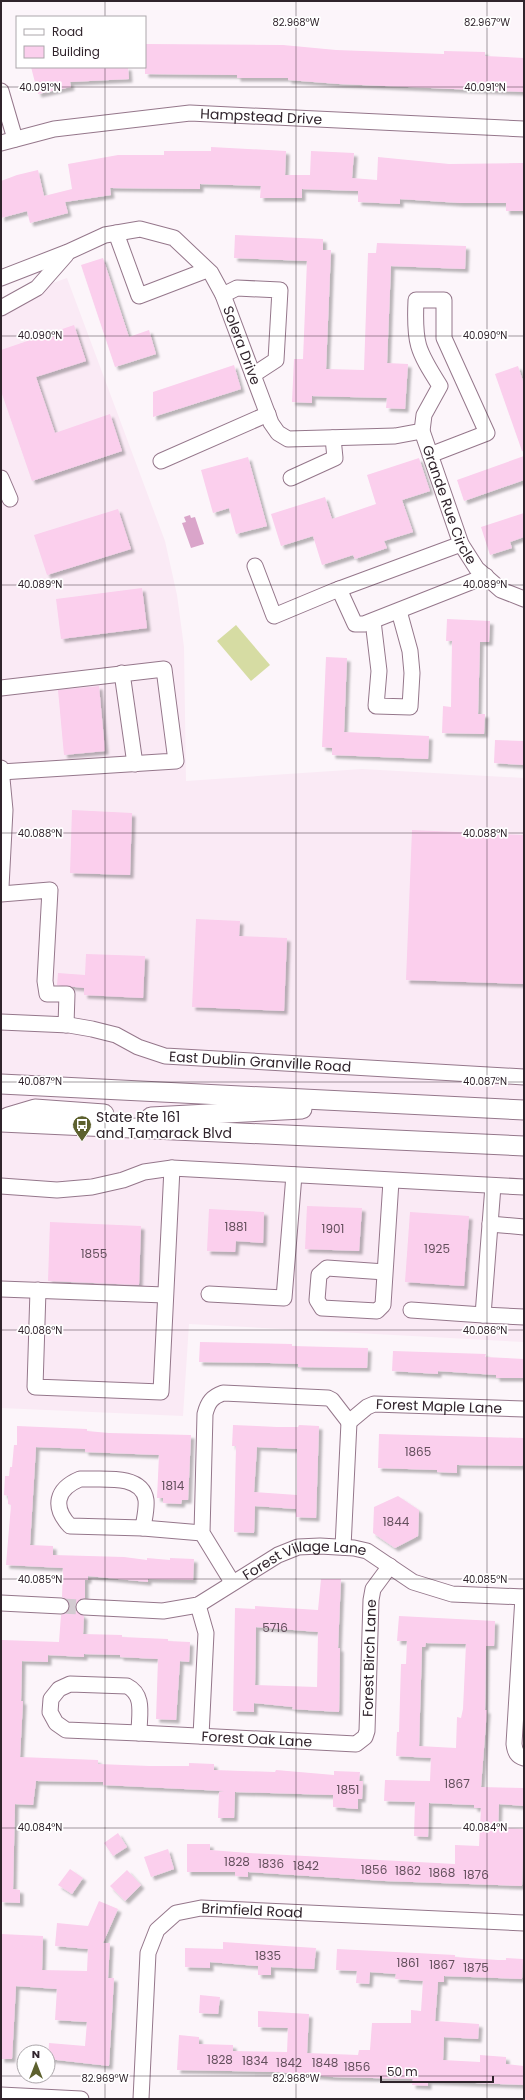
<svg xmlns="http://www.w3.org/2000/svg" width="525" height="2100" font-family="Poppins,sans-serif">
<defs>
<filter id="shadow"><feDropShadow dx="3.5" dy="3.5" stdDeviation="1" flood-color="#0004"/></filter>
</defs>
<rect width="100%" height="100%" fill="#fcf5fa"/>
<polygon fill="#faeaf5" points="67,278 165,541 177,595 184,647 186,781 362,769 524,778 524,1342 189,1324 183,1416 1,1408 1,302"/>
<polygon fill="#d6dca3" points="236,625 270,665 251,681 217,641"/>
<polygon fill="#daa5ca" points="190,515 191,518 195,517 204,544 191,548 182,523 186,522 184,517"/>
<g fill="#fbcfed" fill-rule="evenodd" filter="url(#shadow)">
<polygon points="145,44 283,45 336,50 444,54 444,51 485,52 485,56 524,58 524,92 339,84 288,80 288,78 237,78 237,75 145,74"/>
<polygon points="31,67 128,67 129,79 70,82 71,87 38,94"/>
<polygon points="211,147 286,151 285,175 310,175 311,151 354,153 352,178 377,180 378,157 449,164 524,163 524,211 506,211 506,203 460,203 400,199 400,204 358,202 358,191 302,189 302,198 260,198 261,186 200,184 200,189 110,188 111,195 65,202 68,213 30,223 27,211 1,218 1,181 17,175 38,170 44,196 72,189 68,164 118,155 164,155 164,151 211,151"/>
<polygon points="235,235 323,239 323,250 331,250 326,369 364,370 368,253 376,253 377,243 466,246 465,269 391,266 387,363 408,364 405,409 386,408 387,398 312,396 312,403 292,402 294,359 303,359 307,261 234,258"/>
<polygon points="103,258 129,337 149,330 156,354 115,367 81,265"/>
<polygon points="74,325 86,361 36,377 55,433 110,414 122,451 32,481 1,391 1,350"/>
<polygon points="234,365 241,389 153,417 153,392"/>
<polygon points="518,366 524,384 524,451 522,451 495,374"/>
<polygon points="524,456 524,480 464,501 457,480"/>
<polygon points="248,457 267,526 236,534 229,508 213,513 201,470"/>
<polygon points="419,458 430,491 402,500 413,532 384,541 387,548 355,559 353,555 322,565 313,536 281,546 271,514 325,497 332,519 376,504 367,475"/>
<polygon points="118,509 131,549 47,575 34,535"/>
<polygon points="524,513 524,537 510,542 512,548 490,555 481,527"/>
<polygon points="142,588 147,628 61,639 56,599"/>
<polygon points="447,619 490,621 489,642 480,642 478,714 485,714 484,734 442,733 443,706 451,707 452,641 446,641"/>
<polygon points="326,657 347,658 344,732 429,736 428,759 332,755 332,748 322,747"/>
<polygon points="99,686 105,751 64,755 58,690"/>
<polygon points="495,740 524,741 524,765 494,763"/>
<polygon points="72,810 132,813 130,875 70,873"/>
<polygon points="412,830 524,835 524,984 406,980"/>
<polygon points="196,919 240,921 239,936 287,938 284,1011 192,1007"/>
<polygon points="86,954 145,956 143,998 84,995 84,988 57,985 58,973 85,975"/>
<polygon points="307,1206 362,1208 359,1251 305,1249"/>
<polygon points="209,1209 264,1212 263,1243 236,1241 235,1252 207,1251"/>
<polygon points="410,1212 469,1216 464,1286 405,1282"/>
<polygon points="50,1222 141,1226 139,1285 48,1281"/>
<polygon points="200,1342 292,1344 292,1346 368,1348 367,1368 298,1367 298,1364 270,1363 199,1362"/>
<polygon points="393,1351 486,1354 485,1357 524,1359 524,1378 496,1378 496,1375 438,1371 438,1374 392,1371"/>
<path d="M233,1425L277,1427H298L299,1425L319,1426L316,1518L296,1517V1509L255,1506L254,1533L234,1532L236,1446H232ZM257,1447L297,1449V1495L254,1492Z"/>
<polygon points="17,1426 87,1429 87,1431 109,1433 191,1435 188,1500 182,1500 181,1504 163,1503 163,1498 157,1498 159,1455 85,1452 85,1449 36,1447 30,1545 53,1546 53,1555 124,1557 147,1560 147,1558 170,1560 170,1558 194,1559 193,1580 148,1579 148,1582 88,1576 88,1580 85,1580 85,1598 80,1599 75,1606 76,1611 84,1616 83,1634 122,1635 122,1637 168,1639 168,1641 190,1642 189,1662 180,1661 176,1720 156,1719 158,1659 120,1657 120,1655 84,1654 84,1657 48,1655 48,1662 22,1661 21,1701 23,1701 20,1757 98,1760 98,1764 150,1766 189,1766 189,1763 214,1764 214,1770 275,1772 276,1770 334,1775 334,1771 360,1772 359,1781 363,1781 362,1799 358,1799 358,1809 333,1807 333,1795 235,1792 234,1818 218,1818 219,1792 224,1791 103,1785 103,1782 36,1781 33,1805 15,1804 13,1889 20,1890 20,1903 1,1902 2,1640 59,1642 61,1615 68,1611 70,1606 66,1599 62,1597 63,1568 6,1565 11,1505 8,1504 8,1496 4,1495 5,1476 9,1476 10,1467 12,1467 14,1445 17,1445"/>
<polygon points="379,1434 524,1438 524,1463 522,1466 457,1465 457,1473 437,1472 437,1470 378,1468"/>
<polygon points="398,1496 419,1510 418,1536 395,1548 373,1533 374,1507"/>
<path d="M321,1579H341L338,1648H340L339,1712L292,1709L293,1707L254,1703V1712L233,1711L235,1608L255,1609V1606L318,1610ZM256,1627L318,1632L317,1687L255,1685Z"/>
<path d="M399,1616L495,1621L494,1646H486L485,1710H487L481,1787L524,1788V1806L499,1804L498,1828L524,1829L522,1886L385,1881L248,1872V1877L235,1876V1872H187V1844H210V1850L249,1853L455,1864V1845L479,1846L481,1808H474V1805L429,1803L428,1837L414,1836L415,1802L384,1801L385,1780L430,1781L431,1758L396,1756L397,1732H399L401,1664H406L407,1641H397ZM426,1643L466,1644L463,1709L461,1718L457,1717L456,1748L419,1746L422,1647H425Z"/>
<polygon points="118,1833 127,1847 113,1856 104,1843"/>
<polygon points="168,1849 174,1869 151,1877 144,1857"/>
<polygon points="70,1869 83,1878 72,1894 58,1885"/>
<polygon points="127,1870 141,1885 125,1901 110,1886"/>
<polygon points="99,1901 118,1909 103,1943 110,1943 108,1978 114,1978 109,2066 48,2059 49,2043 85,2046 87,2022 55,2020 57,1989 16,1986 12,2059 1,2059 1,1934 43,1936 42,1970 87,1971 88,1949 55,1946 57,1923 88,1926"/>
<polygon points="223,1942 316,1948 314,1969 271,1967 271,1975 258,1975 258,1966 210,1962 210,1968 185,1967 185,1948 223,1949"/>
<polygon points="337,1949 455,1955 455,1957 498,1960 506,1960 506,1958 523,1959 522,1979 444,1976 444,1982 438,1982 435,2021 479,2024 478,2039 444,2037 443,2060 480,2062 480,2055 506,2057 506,2064 524,2066 524,2085 428,2081 428,2086 412,2085 413,2079 332,2077 277,2072 177,2070 179,2035 199,2037 199,2044 233,2045 233,2051 287,2052 288,2028 258,2027 258,2011 309,2014 307,2053 358,2055 359,2050 370,2050 372,2023 411,2023 411,2010 421,2011 423,1981 395,1979 396,1974 370,1972 369,1984 356,1983 357,1971 336,1970"/>
<polygon points="200,1995 220,1997 218,2014 199,2013"/>
</g>
<g fill="none" stroke-linecap="round" stroke-linejoin="round">
<polyline stroke="#d3cbd1" stroke-width="15" stroke-dasharray="15 8" stroke-linecap="butt" points="61,1606 84,1607"/>
<defs>
<g id="minor">
<polyline points="1,91 15,139"/>
<path id="s1" d="M1,143L54,129L190,113L524,129"/>
<polyline points="116,233 139,296 207,270"/>
<path id="s2" d="M1,278L68,252L105,235L140,229L174,238L211,273L223,295L271,423L278,433L288,439L395,436L422,431"/>
<polyline points="223,295 237,288 280,290 276,360 253,375"/>
<polyline points="1,308 37,288 66,255"/>
<path id="s3" d="M430,455L487,433L444,338V300H416C414,343 417,350 440,386L424,415L422,431L461,544L477,569L501,590L524,599"/>
<polyline points="161,461 268,414"/>
<polyline points="1,478 10,499"/>
<polyline points="291,478 335,458 333,438"/>
<polyline points="255,566 274,616 334,591 461,544"/>
<polyline points="339,589 355,624 364,624 486,576"/>
<polyline points="373,621 379,671 376,706 410,707 412,673 410,651 399,611"/>
<polyline points="122,673 135,764"/>
<polyline points="1,688 164,669 176,761 1,772"/>
<polyline points="1,768 5,810 1,887"/>
<polyline points="1,894 50,890 45,981 47,994 67,994 66,1025"/>
<path id="s4" d="M1,1022L69,1025L92,1029L116,1035L138,1047L165,1056L524,1077"/>
<polyline points="1,1186 57,1190 92,1187 123,1180 144,1172 172,1168 524,1187"/>
<polyline points="490,1224 524,1227"/>
<polyline points="385,1272 327,1268 319,1275 317,1300 322,1308 377,1311 383,1305 391,1181"/>
<polyline points="1,1289 165,1295"/>
<polyline points="38,1290 35,1387 161,1392 172,1168"/>
<polyline points="209,1294 284,1298 294,1175"/>
<polyline points="411,1310 483,1315 493,1186"/>
<polyline points="483,1315 524,1317"/>
<path id="s5" d="M349,1422L367,1407L374,1404L524,1409"/>
<path d="M80,1479C100,1480 142,1473 146,1500C147,1509 144,1520 143,1528L70,1526C52,1507 56,1489 80,1479Z"/>
<polyline points="143,1528 202,1533"/>
<polyline points="343,1547 349,1422"/>
<path d="M232,1582L202,1533L205,1414C208,1402 212,1397 223,1393L328,1398L332,1400L349,1422"/>
<path d="M523,1597L514,1744C515,1752 517,1756 524,1758"/>
<polyline points="1,1603 61,1606"/>
<polyline points="198,1605 206,1633 201,1736"/>
<path id="s6" d="M84,1607L163,1611L198,1605L278,1555L298,1547L320,1546L354,1548L367,1551L413,1582L452,1594L524,1597"/>
<path d="M70,1684L127,1686C145,1695 139,1715 139,1733L66,1730L56,1723L50,1712L51,1699L59,1689Z"/>
<path id="s7" d="M139,1733L356,1744L365,1737L367,1731L371,1600L373,1589L390,1566"/>
<polyline points="1,2095 81,2099"/>
<path id="s8" d="M141,2099L148,1953L157,1930L176,1913L201,1908L524,1923"/>
</g>
<g id="major">
<polyline points="1,1084 524,1110"/>
<polyline points="8,1117 35,1109 104,1114"/>
<polyline points="151,1117 302,1109"/>
<polyline points="1,1122 524,1146"/>
</g>
</defs>
<use href="#minor" stroke="#95778b" stroke-width="17"/>
<use href="#major" stroke="#95778b" stroke-width="21"/>
<use href="#minor" stroke="#fff" stroke-width="15"/>
<use href="#major" stroke="#fff" stroke-width="19"/>
</g>
<path fill="none" stroke="#30242c" stroke-width="1" stroke-opacity="0.45" d="M105,1V17M296,1V2099M487,1V2099M105,67V2099M1,87H524M1,336H524M1,585H524M1,833H524M1,1082H524M1,1330H524M1,1579H524M1,1828H524M1,2076H524"/>
<defs>
<symbol id="bus-pin" viewBox="-11 -11 22 30"><path d="M0 17L-7.5 6A9.5 9.5 0 1 1 7.5 6Z" fill="#5d612e" stroke="#fff"/><path d="M-5-6H5V4H4V6H2V4H-2V6H-4V4H-5ZM-3.5-4V0h7V-4ZM-3.5 1.2v1.5H-2V1.2ZM2 1.2v1.5H3.5V1.2Z" fill="#fff"/></symbol>
</defs>
<g fill-rule="evenodd">
<use href="#bus-pin" x="71" y="1114" width="22" height="30"/>
</g>
<g text-anchor="middle" stroke-width="3.5" stroke-linejoin="round" paint-order="stroke">
<g font-size="12" fill="#634f5c">
<text x="236" y="1231">1881</text>
<text x="333" y="1233">1901</text>
<text x="437" y="1253">1925</text>
<text x="94" y="1258">1855</text>
<text x="418" y="1456">1865</text>
<text x="173" y="1490">1814</text>
<text x="396" y="1526">1844</text>
<text x="275" y="1632">5716</text>
<text x="457" y="1788">1867</text>
<text x="348" y="1794">1851</text>
<text x="237" y="1866">1828</text>
<text x="271" y="1868">1836</text>
<text x="306" y="1870">1842</text>
<text x="374" y="1874">1856</text>
<text x="408" y="1875">1862</text>
<text x="442" y="1877">1868</text>
<text x="476" y="1879">1876</text>
<text x="268" y="1960">1835</text>
<text x="408" y="1967">1861</text>
<text x="442" y="1969">1867</text>
<text x="476" y="1972">1875</text>
<text x="220" y="2064">1828</text>
<text x="255" y="2065">1834</text>
<text x="289" y="2067">1842</text>
<text x="325" y="2067">1848</text>
<text x="357" y="2071">1856</text>
</g>
<g font-size="14" fill="#30242c" stroke="#fff">
<text dy="5" stroke="none"><textPath href="#s1" startOffset="263">Hampstead Drive</textPath></text>
<text dy="5" stroke="none"><textPath href="#s2" startOffset="313">Solera Drive</textPath></text>
<text dy="5" stroke="none"><textPath href="#s3" startOffset="451">Grande Rue Circle</textPath></text>
<text dy="5" stroke="none"><textPath href="#s4" startOffset="265">East Dublin Granville Road</textPath></text>
<text dy="5" stroke="none"><textPath href="#s5" startOffset="96">Forest Maple Lane</textPath></text>
<text dy="5" stroke="none"><textPath href="#s6" startOffset="234">Forest Village Lane</textPath></text>
<text dy="5" stroke="none"><textPath href="#s7" startOffset="308">Forest Birch Lane</textPath></text>
<text dy="5" stroke="none"><textPath href="#s7" startOffset="118">Forest Oak Lane</textPath></text>
<text dy="5" stroke="none"><textPath href="#s8" startOffset="273">Brimfield Road</textPath></text>
</g>
<g font-size="14" fill="#30242c" stroke="#fff" text-anchor="start">
<text x="96" y="1122">State Rte 161<tspan x="96" dy="16">and Tamarack Blvd</tspan></text>
</g>
</g>
<g font-size="10" text-anchor="middle" fill="#30242c" stroke="#fff" stroke-width="3.5" stroke-linejoin="round" paint-order="stroke">
<text x="296" y="26">82.968°W</text>
<text x="487" y="26">82.967°W</text>
<text x="40" y="91">40.091°N</text>
<text x="485" y="91">40.091°N</text>
<text x="40" y="339">40.090°N</text>
<text x="485" y="339">40.090°N</text>
<text x="40" y="588">40.089°N</text>
<text x="485" y="588">40.089°N</text>
<text x="40" y="837">40.088°N</text>
<text x="485" y="837">40.088°N</text>
<text x="40" y="1085">40.087°N</text>
<text x="485" y="1085">40.087°N</text>
<text x="40" y="1334">40.086°N</text>
<text x="485" y="1334">40.086°N</text>
<text x="40" y="1583">40.085°N</text>
<text x="485" y="1583">40.085°N</text>
<text x="40" y="1831">40.084°N</text>
<text x="485" y="1831">40.084°N</text>
<text x="105" y="2082">82.969°W</text>
<text x="296" y="2082">82.968°W</text>
</g>
<rect width="525" height="2100" fill="none" stroke="#30242c" stroke-width="4"/>
<rect x="16" y="16" width="130" height="52" fill="#ffffff" stroke="#aca7ab"/>
<rect x="24" y="29" width="20" height="6" fill="#ffffff" stroke="#aca7ab"/>
<text x="52" y="36" font-size="12" fill="#30242c">Road</text>
<rect x="24" y="46" width="20" height="12" fill="#fbcfed" stroke="#aca7ab"/>
<text x="52" y="56" font-size="12" fill="#30242c">Building</text>
<g transform="translate(36 2064)"><circle r="19" fill="#ffffff" stroke="#aca7ab"/>
<path d="M0-3L7 15L0 10L-7 15Z" fill="#5d612e"/>
<text y="-6" font-size="11" font-weight="bold" text-anchor="middle" fill="#30242c">N</text>
</g>
<path d="M381 2076v6h112v-6" fill="none" stroke="#30242c" stroke-width="2"/>
<text x="387" y="2076" font-size="12" fill="#30242c" stroke="#ffffff" stroke-width="3" paint-order="stroke">50 m</text>
</svg>
